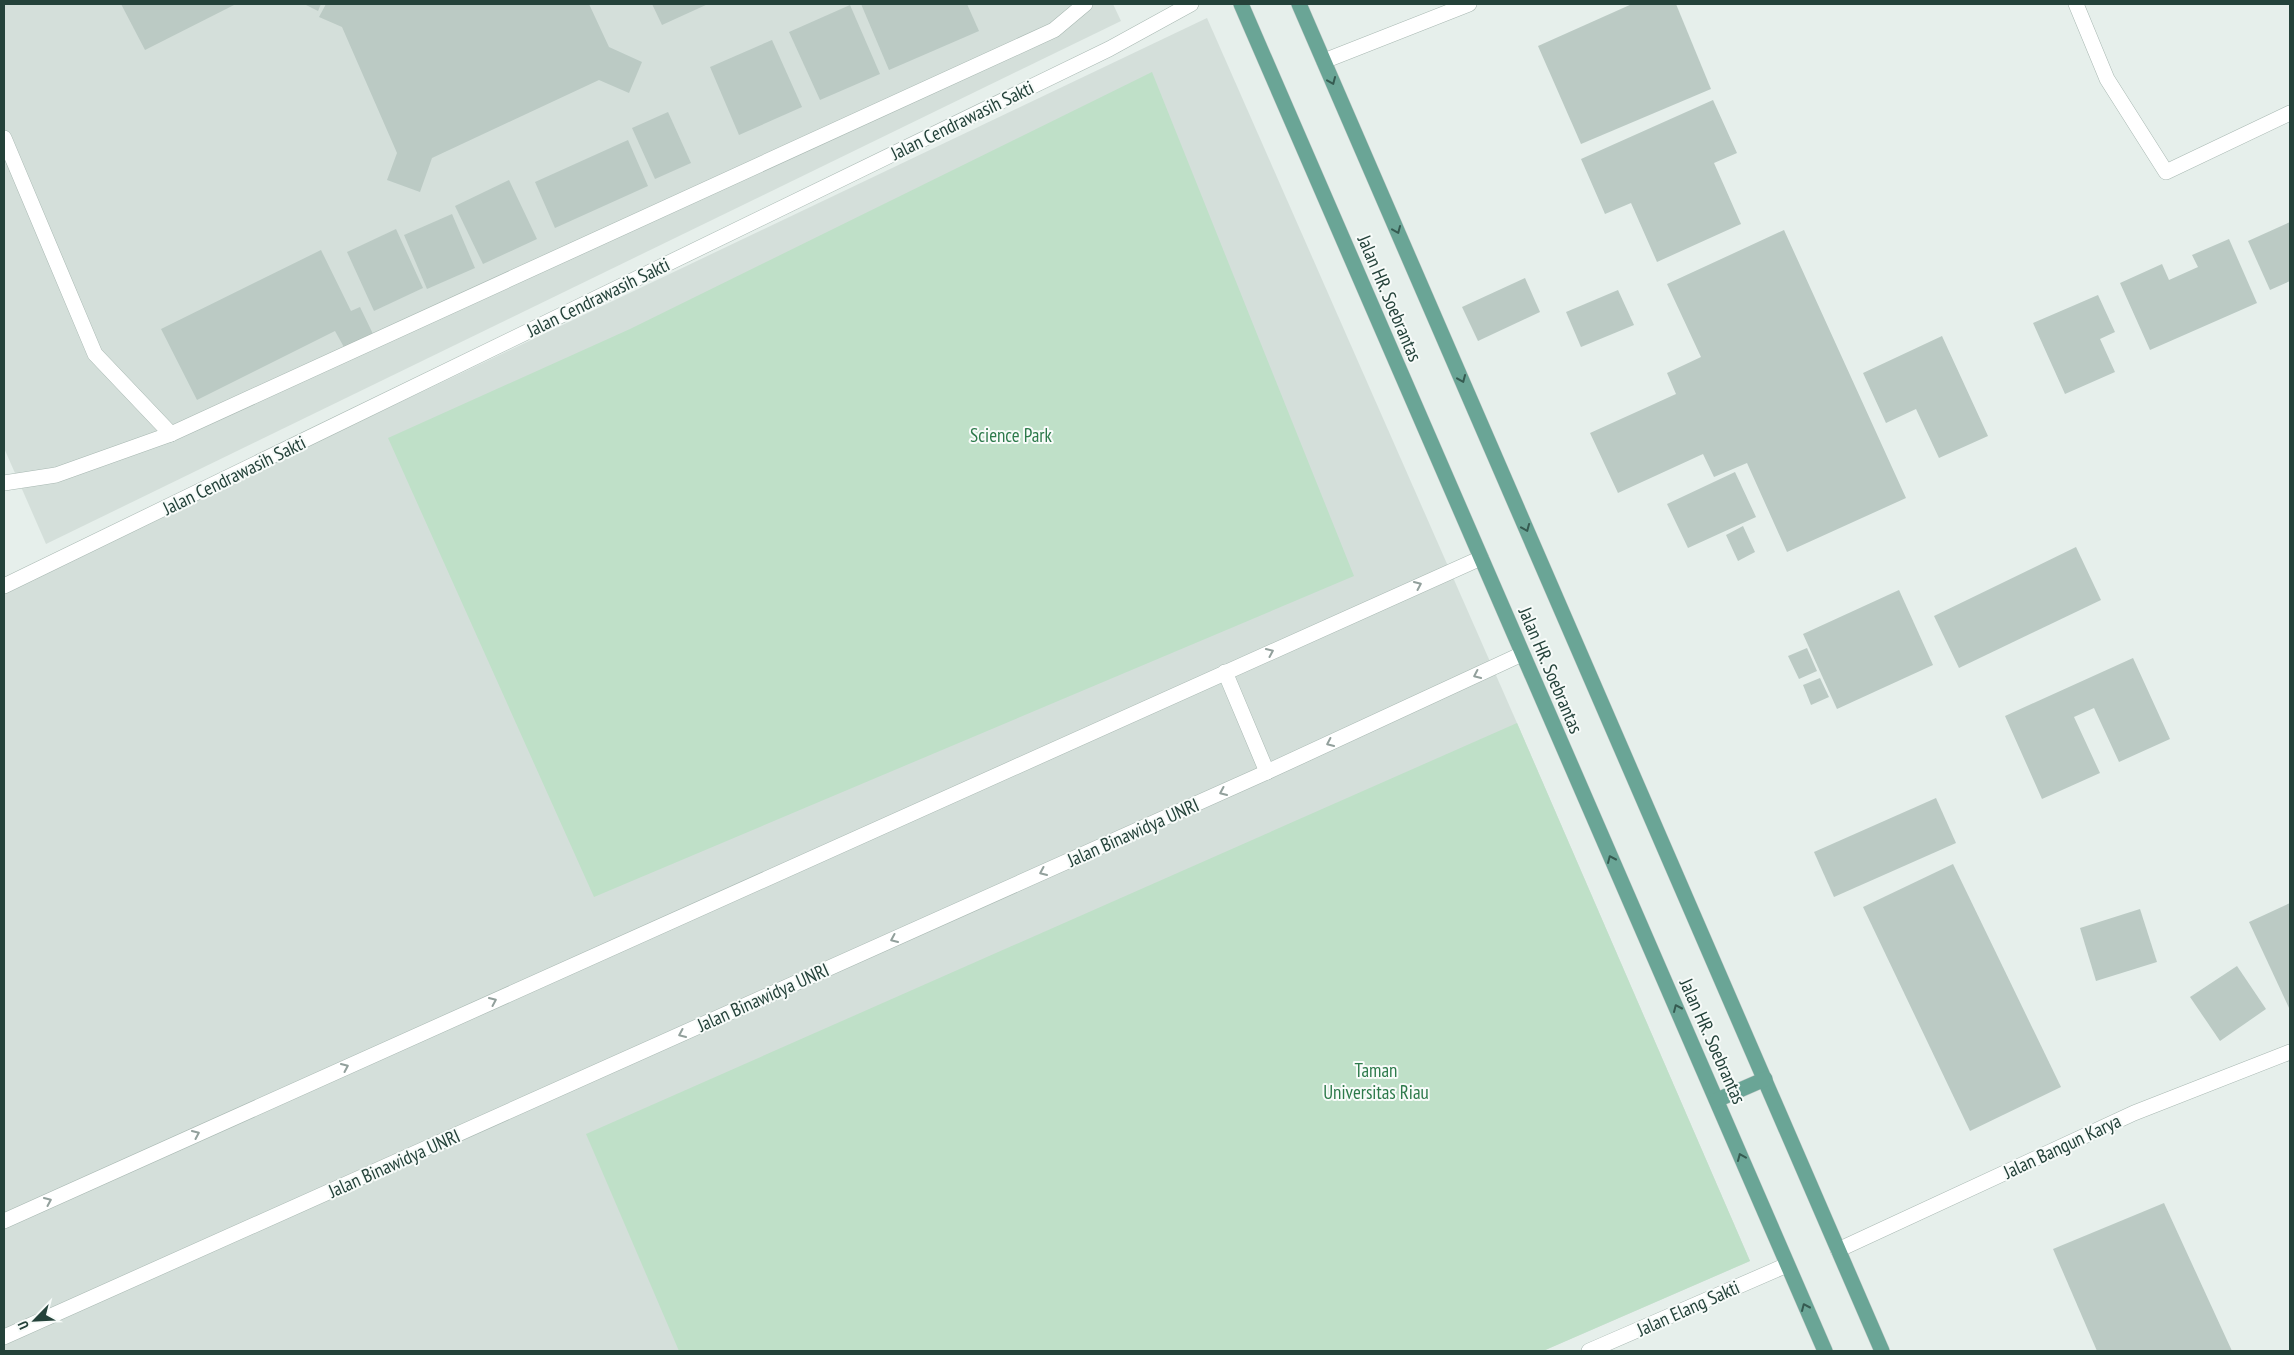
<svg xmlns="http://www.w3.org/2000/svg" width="2294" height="1355" font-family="'PT Sans Narrow',sans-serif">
<rect width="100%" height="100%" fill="#e6efeb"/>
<g fill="#d4dfda">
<polygon points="4,4 1113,4 1121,21 46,544 4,448"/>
<polygon points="1207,18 1517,723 1750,1261 1543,1351 4,1351 4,591"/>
</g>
<g fill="#bfe0c8">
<polygon points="1152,72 1354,576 594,897 388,438 630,329"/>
<polygon points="1517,723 1750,1261 1543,1351 679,1351 586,1134"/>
</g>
<g fill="#bbcac4">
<polygon points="121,4 236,4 145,50"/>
<polygon points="304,4 321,4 318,11"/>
<polygon points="326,4 589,4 609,47 642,62 629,93 599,80 432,158 420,192 387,180 397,153 342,27 319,17"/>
<polygon points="652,4 708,4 662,25"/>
<polygon points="861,4 967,4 979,31 889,70"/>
<polygon points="1632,4 1676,4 1711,89 1581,144 1538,46"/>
<polygon points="850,5 880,74 820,100 789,32"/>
<polygon points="772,40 802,107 739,135 710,67"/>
<polygon points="1713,100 1737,153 1714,163 1741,224 1657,262 1631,203 1605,214 1581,159"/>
<polygon points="668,112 691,163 655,179 632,128"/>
<polygon points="628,140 648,186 555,228 535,182"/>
<polygon points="509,180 537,239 483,264 455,206"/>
<polygon points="452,214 475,268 427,289 404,235"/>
<polygon points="2290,222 2290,281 2270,290 2248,241"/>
<polygon points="396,229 423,288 374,311 347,252"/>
<polygon points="1784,230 1906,498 1787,552 1747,463 1714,477 1703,454 1618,493 1590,433 1676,394 1667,373 1701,357 1667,284"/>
<polygon points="2229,239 2257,303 2150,350 2120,283 2162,264 2169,280 2198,267 2192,255"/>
<polygon points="321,250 351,311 360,307 374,336 345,349 335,331 197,400 161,329"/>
<polygon points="1525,278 1540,312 1478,341 1462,307"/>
<polygon points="1618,290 1634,325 1581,347 1566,312"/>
<polygon points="2098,295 2115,332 2100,339 2115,372 2065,394 2033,323"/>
<polygon points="1942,336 1988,436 1939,458 1916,409 1886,423 1863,373"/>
<polygon points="1735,472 1756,517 1688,548 1667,504"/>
<polygon points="1743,526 1755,552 1738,561 1726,535"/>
<polygon points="2076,547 2101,600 1959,668 1934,616"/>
<polygon points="1899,590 1933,665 1837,709 1803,634"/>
<polygon points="1807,648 1817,671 1799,679 1788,656"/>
<polygon points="2133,658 2170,739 2119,762 2094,708 2074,717 2100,773 2042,799 2005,716"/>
<polygon points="1820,678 1829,697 1811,705 1803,685"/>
<polygon points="1936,798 1956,843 1834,897 1814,852"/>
<polygon points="1953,864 2061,1087 1970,1131 1863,907"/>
<polygon points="2290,903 2290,1010 2249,922"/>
<polygon points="2140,909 2157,962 2096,981 2080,928"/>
<polygon points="2237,966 2266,1009 2220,1041 2190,997"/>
<polygon points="2164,1203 2232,1351 2097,1351 2053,1249"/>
</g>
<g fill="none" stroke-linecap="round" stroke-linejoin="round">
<defs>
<g id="lane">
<polyline points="2076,4 2107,79 2166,172 2290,113"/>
<polyline points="4,138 95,354 171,434 1054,30 1085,4"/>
<polyline points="4,483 56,475 171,434"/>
<polyline points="1225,672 1267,772"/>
<polyline points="4,1221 1481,558"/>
<polyline points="4,1337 1267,772 1522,654"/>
</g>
<g id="street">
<polyline points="1324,61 1469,4"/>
<polyline points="4,586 1109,49 1191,4"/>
<polyline points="1838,1250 2134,1113 2290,1052"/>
<polyline points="1589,1351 1787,1265"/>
</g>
<g id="primary">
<polyline points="1241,4 1825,1351"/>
<polyline points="1299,4 1882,1351"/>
<polyline points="1717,1100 1765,1079"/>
</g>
</defs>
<use href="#lane" stroke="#a8b8b2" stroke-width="16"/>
<use href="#street" stroke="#a8b8b2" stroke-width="16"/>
<use href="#primary" stroke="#c2cac8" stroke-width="16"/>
<use href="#lane" stroke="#fff" stroke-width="15"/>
<use href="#street" stroke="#fff" stroke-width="15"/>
<use href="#primary" stroke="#6aa596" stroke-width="15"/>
</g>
<defs><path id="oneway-chevron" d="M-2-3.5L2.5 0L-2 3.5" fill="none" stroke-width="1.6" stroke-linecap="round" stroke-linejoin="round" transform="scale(1.25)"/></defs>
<g stroke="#365b51">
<use href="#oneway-chevron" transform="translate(1332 81) rotate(67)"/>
<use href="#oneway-chevron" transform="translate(1397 230) rotate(67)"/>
<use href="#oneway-chevron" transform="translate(1462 379) rotate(67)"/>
<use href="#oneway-chevron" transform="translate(1526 528) rotate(67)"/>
<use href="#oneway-chevron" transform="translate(1611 859) rotate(-114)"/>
<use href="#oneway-chevron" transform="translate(1677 1008) rotate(-114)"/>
<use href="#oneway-chevron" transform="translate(1741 1157) rotate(-113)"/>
<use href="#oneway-chevron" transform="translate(1805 1307) rotate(-114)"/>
</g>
<g stroke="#92a09c">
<use href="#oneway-chevron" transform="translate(1418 585) rotate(-24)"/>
<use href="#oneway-chevron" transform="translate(1270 652) rotate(-24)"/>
<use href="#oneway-chevron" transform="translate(1477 675) rotate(155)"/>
<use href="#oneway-chevron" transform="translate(1330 743) rotate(155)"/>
<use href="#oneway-chevron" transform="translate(1223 792) rotate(156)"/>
<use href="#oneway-chevron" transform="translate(1043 872) rotate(156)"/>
<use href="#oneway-chevron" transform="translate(894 939) rotate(156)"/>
<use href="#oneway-chevron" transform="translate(493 1001) rotate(-24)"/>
<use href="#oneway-chevron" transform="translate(682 1034) rotate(156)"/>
<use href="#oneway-chevron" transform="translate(345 1067) rotate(-24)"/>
<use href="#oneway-chevron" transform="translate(196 1134) rotate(-24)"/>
<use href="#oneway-chevron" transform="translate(48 1201) rotate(-24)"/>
</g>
<g text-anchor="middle" stroke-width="4" stroke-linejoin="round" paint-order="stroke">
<g font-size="19" fill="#24423a" stroke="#f7fbf9">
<text transform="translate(962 120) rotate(-26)" y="7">Jalan Cendrawasih Sakti</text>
<text transform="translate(598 297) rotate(-26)" y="7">Jalan Cendrawasih Sakti</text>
<text transform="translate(1390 298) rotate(67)" y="7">Jalan HR. Soebrantas</text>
<text transform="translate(234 475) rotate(-26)" y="7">Jalan Cendrawasih Sakti</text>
<text transform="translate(1551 670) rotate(67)" y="7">Jalan HR. Soebrantas</text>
<text transform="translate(1133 832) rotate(-24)" y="7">Jalan Binawidya UNRI</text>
<text transform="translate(763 997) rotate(-24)" y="7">Jalan Binawidya UNRI</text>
<text transform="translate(1713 1041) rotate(66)" y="7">Jalan HR. Soebrantas</text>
<text transform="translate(2062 1146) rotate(-25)" y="7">Jalan Bangun Karya</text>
<text transform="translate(394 1163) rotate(-24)" y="7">Jalan Binawidya UNRI</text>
<text transform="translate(1688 1308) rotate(-24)" y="7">Jalan Elang Sakti</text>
</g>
<g font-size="19" fill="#2d7a4b" stroke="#f7fbf9">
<text x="1011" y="442">Science Park</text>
<text x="1376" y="1077">Taman<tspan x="1376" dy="22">Universitas Riau</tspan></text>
</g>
</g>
<rect width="2294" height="1355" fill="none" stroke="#24423a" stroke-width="10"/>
<g transform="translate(35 1320) rotate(246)" stroke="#f7fbf9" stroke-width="4" paint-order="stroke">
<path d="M0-4L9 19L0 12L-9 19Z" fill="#24423a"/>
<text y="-8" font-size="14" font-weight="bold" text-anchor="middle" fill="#24423a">U</text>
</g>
</svg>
